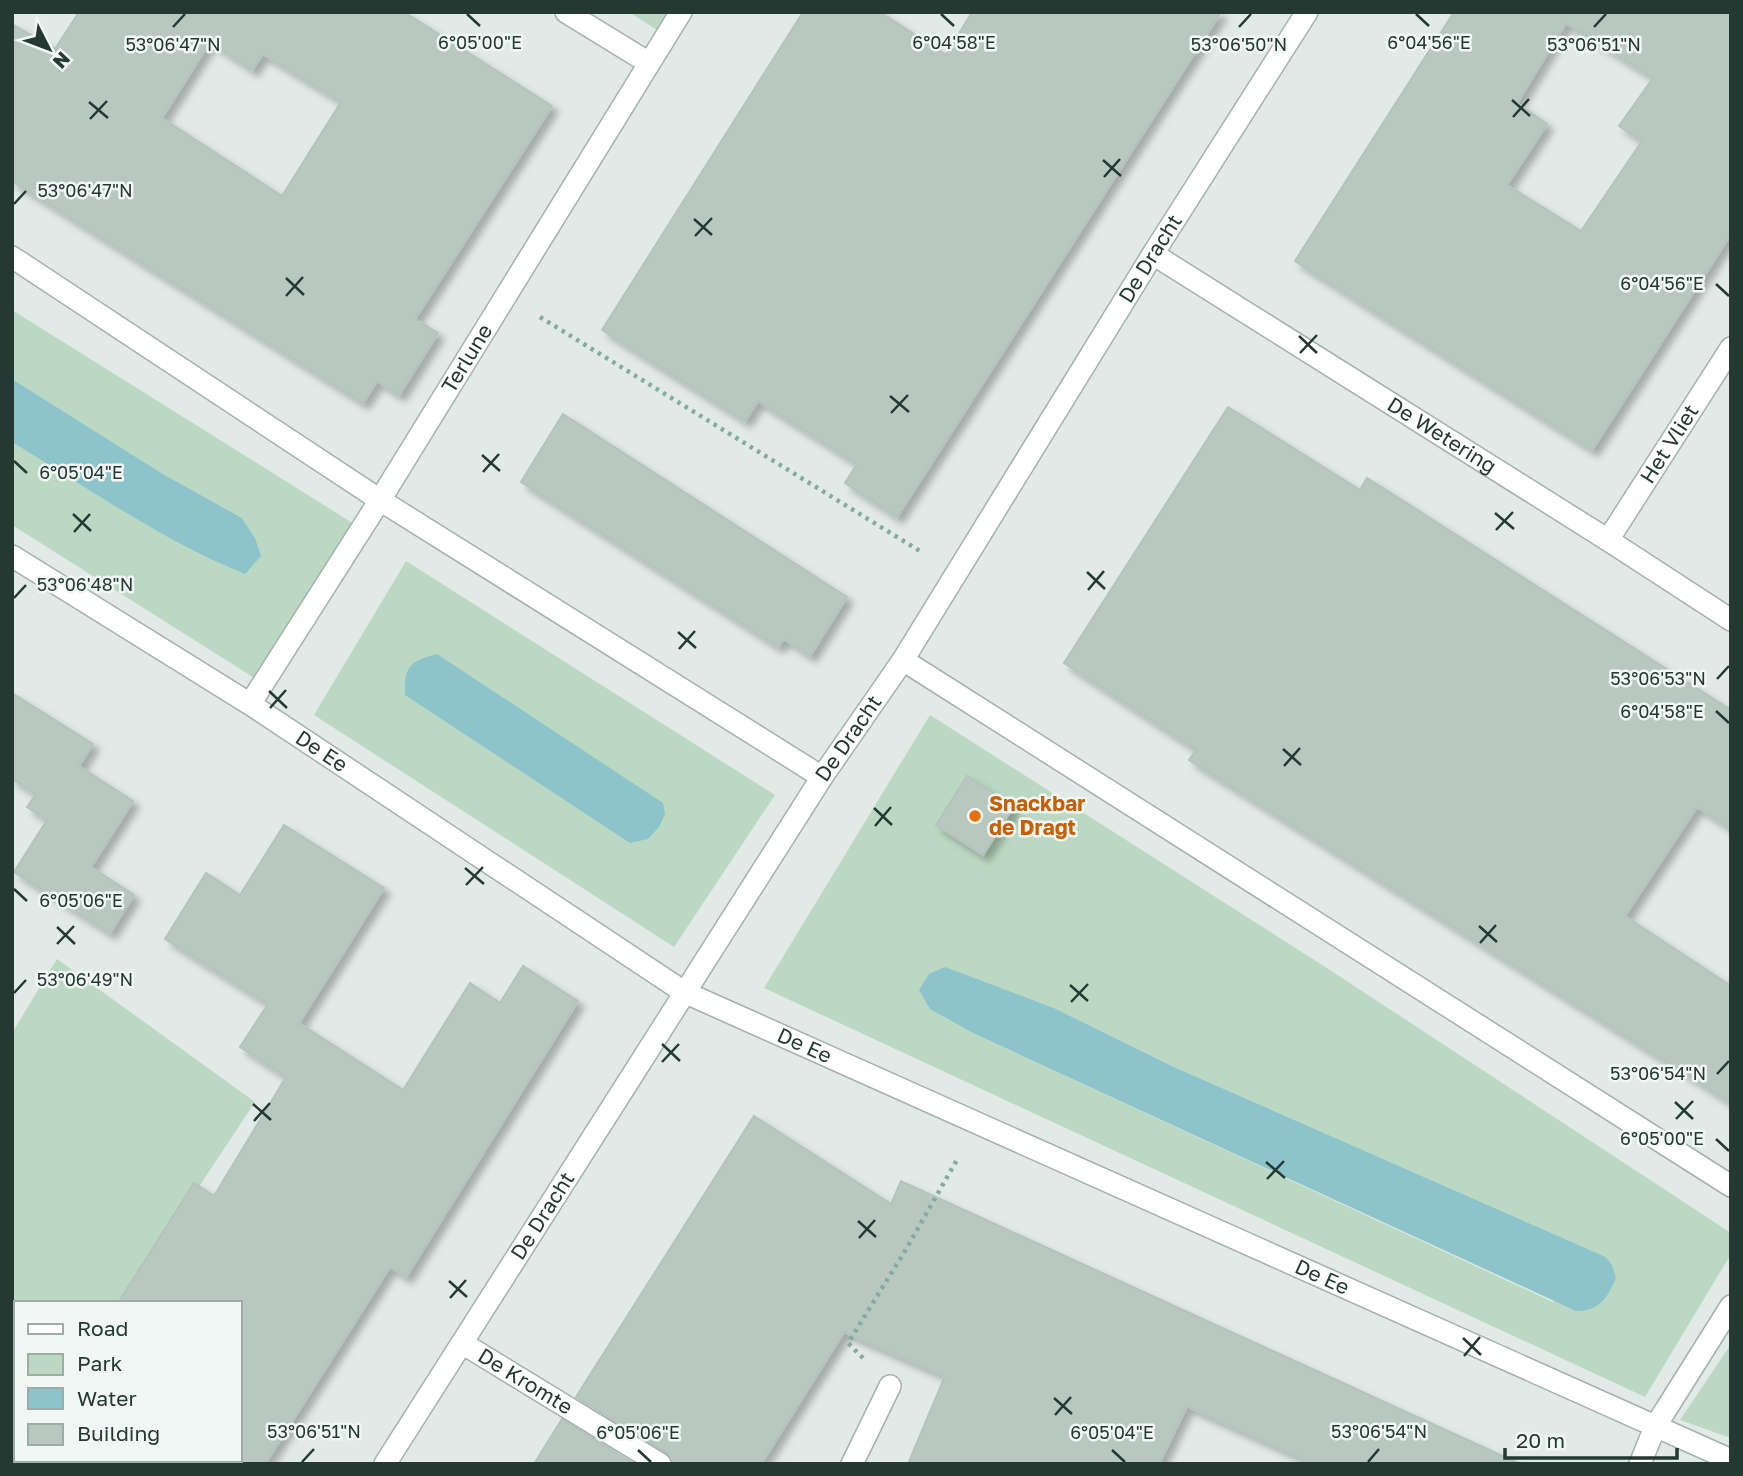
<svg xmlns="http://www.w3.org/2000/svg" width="1743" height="1476" font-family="'Golos Text',sans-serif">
<defs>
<filter id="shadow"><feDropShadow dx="6" dy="6" stdDeviation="3.5" flood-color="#0004"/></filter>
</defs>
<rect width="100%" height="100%" fill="#e1eae6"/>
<g fill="#bbd9c2" fill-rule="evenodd">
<polygon points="629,12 693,12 674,41"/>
<polygon points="12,310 359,527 256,679 12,525 12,442 153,527 255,538 242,518 163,474 12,379"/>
<polygon points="406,561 775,795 674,947 314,715"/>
<path d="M930,715L1330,970L1731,1233V1254L1645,1397L764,988ZM1056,1009L1174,1067L1606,1257L1612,1265L1553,1302L975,1034Z"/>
<polygon points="57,959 255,1102 122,1303 16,1303 16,1460 18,1460 12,1464 12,1033"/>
<polygon points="1731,1344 1731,1438 1680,1420"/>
</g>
<g fill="#8dc3ca">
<path d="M12,379L163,474L242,518L255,538L261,556L245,574C163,541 88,488 12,442Z"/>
<path d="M437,654L663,803L665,814L659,827L648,839L630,843L405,695C404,666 410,661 437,654Z"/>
<path d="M945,967L1056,1009L1174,1067L1606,1257L1612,1265L1616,1278C1607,1298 1600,1311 1576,1311L975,1034L930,1009L919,990L929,974Z"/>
</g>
<g fill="#b9c7c1" stroke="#b4c3bc" stroke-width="2" fill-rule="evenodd" filter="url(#shadow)">
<path d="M79,12H404L552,106L415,319L438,333L399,395L377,381L363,403L12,181V24L55,49ZM210,42L252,70L263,54L341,102L282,196L162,118Z"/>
<polygon points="803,12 880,12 946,55 972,12 1221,12 897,517 845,483 857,464 758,401 745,421 602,330"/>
<path d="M1454,12H1731V234L1592,450L1295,261ZM1566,23L1653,78L1619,126L1642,141L1581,231L1507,185L1547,124L1517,103Z"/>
<polygon points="1228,407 1360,490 1367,478 1731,710 1731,829 1697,807 1625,916 1731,986 1731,1103 1189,760 1196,750 1064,663"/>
<polygon points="563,414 847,597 810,656 784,639 778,647 521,482"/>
<polygon points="12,693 93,744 79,766 133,801 91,867 134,895 110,933 14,872 47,820 27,807 36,794 12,779"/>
<polygon points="967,776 1014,806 983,855 936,825"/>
<polygon points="284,825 384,888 299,1023 403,1090 470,983 500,1003 523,966 578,1001 406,1277 390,1267 265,1464 240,1464 240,1303 118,1303 194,1183 214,1196 286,1077 240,1047 268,1004 165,939 206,873 240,895"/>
<polygon points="754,1116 891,1204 901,1181 1520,1464 1315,1464 1187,1406 1159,1464 908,1464 945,1376 844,1332 761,1464 673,1464 667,1453 576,1397"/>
<polygon points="562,1419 634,1464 534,1464"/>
</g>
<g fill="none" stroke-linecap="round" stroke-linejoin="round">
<defs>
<g id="minor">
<polyline points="566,12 649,63"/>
<path id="s1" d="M1153,254L1608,540L1731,620"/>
<polyline points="12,257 380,500 822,777"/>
<path id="s2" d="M1608,540L1731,348"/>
<path id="s3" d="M12,556L250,704L684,992L1731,1460"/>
<polyline points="903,660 1731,1186"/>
<path id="s4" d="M250,704L380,500L681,12"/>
<path id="s5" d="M462,1343L660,1464"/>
<path id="s6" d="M385,1464L822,777L903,660L1153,254L1307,12"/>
<polyline points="852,1464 890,1386"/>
<polyline points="1640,1464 1655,1427 1731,1306"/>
</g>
</defs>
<use href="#minor" stroke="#a4b1ac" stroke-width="24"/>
<g stroke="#84ab9d" stroke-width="4.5" stroke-dasharray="3.5 5" stroke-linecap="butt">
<polyline points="540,317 923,553"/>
<polyline points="863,1358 848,1343 905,1251 958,1158"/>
</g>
<use href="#minor" stroke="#fff" stroke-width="21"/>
</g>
<path fill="none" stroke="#233932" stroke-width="2.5" d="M467,14L480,26M941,14L954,26M1416,14L1429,26M173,27L185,14M1239,27L1251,14M1594,27L1606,14M1512,100L1530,116M89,102L108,118M1513,117L1529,99M90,119L107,101M1103,160L1121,176M1104,177L1120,159M14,204L26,191M694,219L712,235M695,236L712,218M286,278L304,295M1716,284L1729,296M286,296L303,277M1299,336L1317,353M1300,353L1317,335M890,396L909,412M891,413L908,395M482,455L500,471M14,461L27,473M483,472L499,454M1495,513L1514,529M73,514L91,531M1496,530L1513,512M74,532L90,514M1087,572L1105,589M1088,590L1104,571M14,598L26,585M678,632L696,648M679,649L695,631M1717,679L1729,666M269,691L287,708M270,708L286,690M1716,711L1729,723M1283,749L1301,765M1284,766L1300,748M874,808L892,825M875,826L891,807M465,868L484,884M466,885L483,867M14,889L27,901M1479,926L1497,942M57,927L75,944M1480,943L1496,925M57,944L74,926M1070,985L1088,1001M14,993L26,980M1071,1002L1088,984M662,1044L680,1061M662,1062L679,1044M1717,1074L1729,1061M1675,1102L1693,1119M253,1104L271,1120M1676,1119L1693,1101M254,1121L270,1103M1716,1139L1729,1151M1266,1162L1285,1178M1267,1179L1284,1161M858,1221L876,1237M859,1238L875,1220M449,1281L467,1297M450,1298L466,1280M1463,1338L1481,1355M1464,1356L1480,1337M1054,1398L1072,1414M1055,1415L1071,1397M638,1450L651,1462M1112,1450L1125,1462M302,1462L314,1449M1368,1462L1379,1449"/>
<circle fill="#e8710a" stroke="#f1f7f4" stroke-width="2.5" cx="975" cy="816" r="7"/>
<g text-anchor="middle" stroke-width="5" stroke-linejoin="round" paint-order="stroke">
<g font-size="21" fill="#233932" stroke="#f1f7f4">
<text dy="7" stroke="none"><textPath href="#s6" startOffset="1428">De Dracht</textPath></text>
<text dy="7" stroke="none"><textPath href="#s4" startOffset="408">Terlune</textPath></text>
<text dy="7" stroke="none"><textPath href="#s1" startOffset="341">De Wetering</textPath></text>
<text dy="7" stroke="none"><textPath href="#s2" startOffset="114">Het Vliet</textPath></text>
<text dy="7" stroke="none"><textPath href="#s6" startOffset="861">De Dracht</textPath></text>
<text dy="7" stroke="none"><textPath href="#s3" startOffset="366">De Ee</textPath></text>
<text dy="7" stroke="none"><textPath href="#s3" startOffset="933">De Ee</textPath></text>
<text dy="7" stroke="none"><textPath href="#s6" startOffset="294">De Dracht</textPath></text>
<text dy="7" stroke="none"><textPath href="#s3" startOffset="1500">De Ee</textPath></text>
<text dy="7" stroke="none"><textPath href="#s5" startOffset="74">De Kromte</textPath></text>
</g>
<g font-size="21" font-weight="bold" fill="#c56008" stroke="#f1f7f4" text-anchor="start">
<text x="989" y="811">Snackbar<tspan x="989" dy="24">de Dragt</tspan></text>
</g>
</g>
<g font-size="18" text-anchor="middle" fill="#233932" stroke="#f1f7f4" stroke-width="5" stroke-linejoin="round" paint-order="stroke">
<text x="480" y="49">6°05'00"E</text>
<text x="954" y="49">6°04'58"E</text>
<text x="1429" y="49">6°04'56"E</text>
<text x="173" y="51">53°06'47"N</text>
<text x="1239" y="51">53°06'50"N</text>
<text x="1594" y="51">53°06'51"N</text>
<text x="85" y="197">53°06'47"N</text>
<text x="1662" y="290">6°04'56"E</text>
<text x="81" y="479">6°05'04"E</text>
<text x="85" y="591">53°06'48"N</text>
<text x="1658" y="685">53°06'53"N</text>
<text x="1662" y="718">6°04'58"E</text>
<text x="81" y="907">6°05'06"E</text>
<text x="85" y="986">53°06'49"N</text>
<text x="1658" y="1080">53°06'54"N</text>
<text x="1662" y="1145">6°05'00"E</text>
<text x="314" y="1438">53°06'51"N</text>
<text x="1379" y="1438">53°06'54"N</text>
<text x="638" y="1439">6°05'06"E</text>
<text x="1112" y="1439">6°05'04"E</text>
</g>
<rect width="1743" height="1476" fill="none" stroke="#233932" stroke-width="28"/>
<rect x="14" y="1301" width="228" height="161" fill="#f1f7f4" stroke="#9faba6" stroke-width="2"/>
<rect x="28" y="1324" width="35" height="10" fill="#ffffff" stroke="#9faba6" stroke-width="2"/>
<text x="77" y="1336" font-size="21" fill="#233932">Road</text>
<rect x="28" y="1354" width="35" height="21" fill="#bbd9c2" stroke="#9faba6" stroke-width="2"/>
<text x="77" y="1371" font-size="21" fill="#233932">Park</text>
<rect x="28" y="1388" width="35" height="21" fill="#8dc3ca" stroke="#9faba6" stroke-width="2"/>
<text x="77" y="1406" font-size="21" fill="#233932">Water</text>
<rect x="28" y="1424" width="35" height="21" fill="#b9c7c1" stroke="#9faba6" stroke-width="2"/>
<text x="77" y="1441" font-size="21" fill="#233932">Building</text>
<g transform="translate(49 49) rotate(132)" stroke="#f1f7f4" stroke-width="5" paint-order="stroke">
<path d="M0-5L12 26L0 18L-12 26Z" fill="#233932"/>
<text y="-10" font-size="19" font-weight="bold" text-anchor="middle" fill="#233932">N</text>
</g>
<path d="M1505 1448v10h172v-10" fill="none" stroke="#233932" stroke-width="3.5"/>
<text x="1516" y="1448" font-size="21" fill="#233932" stroke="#f1f7f4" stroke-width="5" paint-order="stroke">20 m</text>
</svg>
